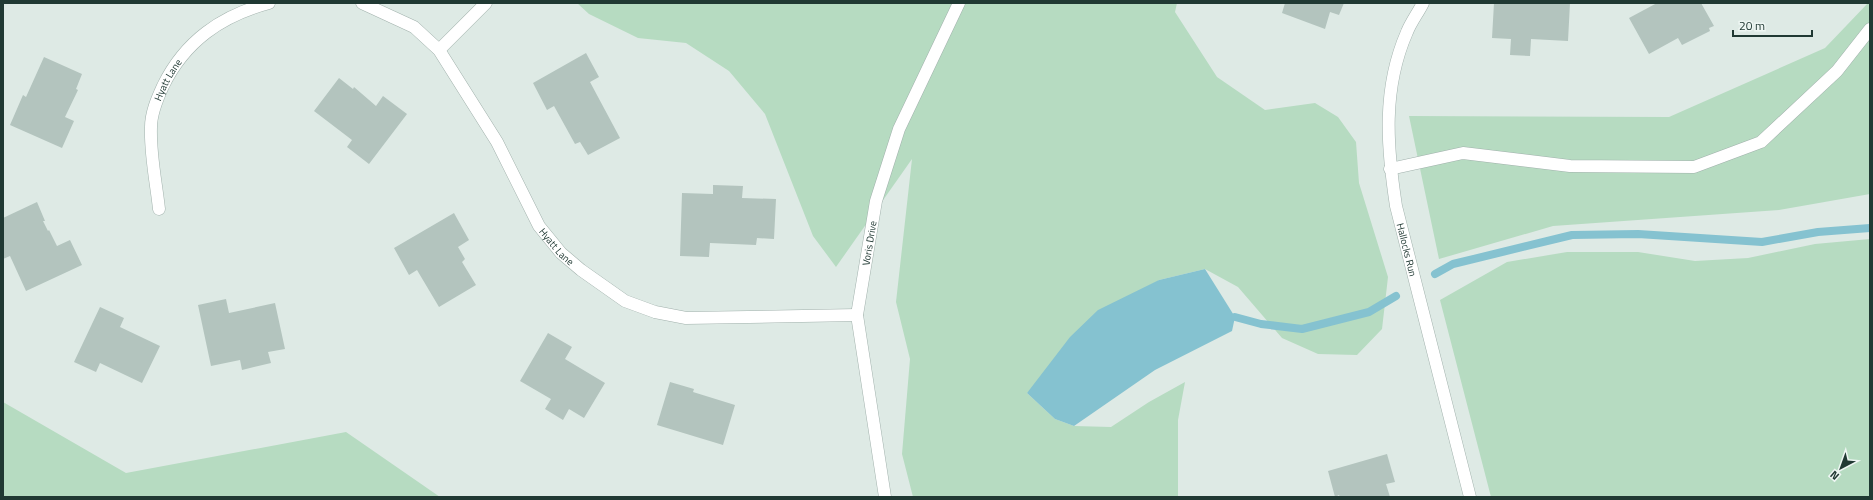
<svg xmlns="http://www.w3.org/2000/svg" width="1873" height="500" font-family="'Titillium Web',sans-serif">
<rect width="100%" height="100%" fill="#deeae5"/>
<g fill="#b6dbc1">
<polygon points="577,3 1177,3 1175,12 1217,77 1265,110 1315,103 1338,117 1356,142 1359,183 1388,277 1382,329 1357,355 1318,354 1282,338 1238,287 1205,269 1159,280 1027,393 1055,419 1074,426 1111,427 1149,402 1185,382 1178,420 1178,497 913,497 902,454 910,359 896,302 912,159 836,267 813,236 765,114 729,71 686,43 638,38 589,14"/>
<polygon points="1868,3 1870,3 1870,194 1779,210 1553,226 1439,259 1409,116 1669,117 1825,48"/>
<polygon points="1870,239 1870,497 1491,497 1440,300 1507,262 1567,252 1638,252 1695,261 1748,258 1815,244"/>
<polygon points="3,402 126,473 346,432 440,497 3,497"/>
</g>
<polygon fill="#85c2d0" points="1205,269 1235,317 1232,331 1155,370 1074,426 1055,419 1027,393 1070,337 1098,310 1159,280"/>
<g fill="none" stroke-linecap="round" stroke-linejoin="round">
<g stroke="#85c2d0" stroke-width="8">
<polyline points="1435,274 1453,264 1572,235 1638,234 1762,242 1818,232 1870,228"/>
<polyline points="1235,317 1261,324 1302,329 1369,312 1396,296"/>
</g>
</g>
<g fill="#b3c4be">
<polygon points="1285,3 1344,3 1339,15 1330,12 1325,29 1282,13"/>
<polygon points="1494,3 1570,3 1568,41 1531,39 1530,56 1510,55 1511,39 1492,38"/>
<polygon points="1657,3 1701,3 1714,26 1709,28 1710,31 1682,45 1678,38 1649,54 1629,18"/>
<polygon points="586,53 599,77 590,82 620,138 588,155 580,142 575,144 554,106 547,110 533,83"/>
<polygon points="44,57 82,74 76,89 78,90 65,117 74,121 62,148 10,125 23,95 26,97"/>
<polygon points="339,78 353,89 354,87 376,106 383,96 407,114 369,164 347,147 352,140 314,111"/>
<polygon points="713,185 743,186 742,198 776,199 774,239 757,238 756,245 710,243 709,257 680,256 682,193 713,194"/>
<polygon points="37,202 45,221 43,221 48,231 49,230 57,246 70,240 82,265 26,291 10,256 3,259 3,218"/>
<polygon points="454,213 469,240 458,247 465,259 462,262 476,285 439,307 417,270 409,275 394,248"/>
<polygon points="226,299 229,313 275,303 285,349 268,352 271,363 242,370 240,360 211,366 198,305"/>
<polygon points="100,307 124,318 120,327 160,346 142,383 100,363 96,372 74,362"/>
<polygon points="548,333 572,347 565,359 605,383 584,418 569,409 563,420 545,409 551,399 520,381"/>
<polygon points="670,382 694,389 693,392 735,405 723,445 657,425"/>
<polygon points="1387,454 1395,482 1386,484 1390,497 1340,497 1339,495 1335,497 1328,471"/>
</g>
<g fill="none" stroke-linecap="round" stroke-linejoin="round">
<defs>
<polyline id="lane" points="1390,169 1463,153 1570,166 1694,167 1761,142 1837,71 1870,29"/>
<g id="street">
<path id="s1" d="M362,3L414,27L439,50L497,142L539,226L561,253L581,270L625,301L655,312L686,318L857,315"/>
<path id="s2" d="M1423,3C1418,13 1411,22 1407,32C1382,89 1387,147 1396,206L1470,497"/>
<polyline points="439,50 486,3"/>
<path id="s3" d="M159,209C156,181 150,155 151,127C151,113 157,99 163,86C185,41 221,16 269,3"/>
<path id="s4" d="M885,497L857,315L876,201L899,129L959,3"/>
</g>
</defs>
<use href="#lane" stroke="#a1b1ac" stroke-width="13"/>
<use href="#street" stroke="#a1b1ac" stroke-width="13"/>
<use href="#lane" stroke="#fff" stroke-width="12"/>
<use href="#street" stroke="#fff" stroke-width="12"/>
</g>
<g text-anchor="middle" stroke-width="3" stroke-linejoin="round" paint-order="stroke">
<g font-size="10" fill="#203933" stroke="#eef6f3">
<text dy="4" stroke="none"><textPath href="#s3" startOffset="133">Hyatt Lane</textPath></text>
<text dy="4" stroke="none"><textPath href="#s4" startOffset="257">Voris Drive</textPath></text>
<text dy="4" stroke="none"><textPath href="#s1" startOffset="321">Hyatt Lane</textPath></text>
<text dy="4" stroke="none"><textPath href="#s2" startOffset="255">Hallocks Run</textPath></text>
</g>
</g>
<rect width="1873" height="500" fill="none" stroke="#203933" stroke-width="8"/>
<g transform="translate(1841 468) rotate(221)" stroke="#eef6f3" stroke-width="3" paint-order="stroke">
<path d="M0-3L7 15L0 10L-7 15Z" fill="#203933"/>
<text y="-6" font-size="11" font-weight="bold" text-anchor="middle" fill="#203933">N</text>
</g>
<path d="M1733 30v6h79v-6" fill="none" stroke="#203933" stroke-width="2"/>
<text x="1739" y="30" font-size="12" fill="#203933" stroke="#eef6f3" stroke-width="3" paint-order="stroke">20 m</text>
</svg>
